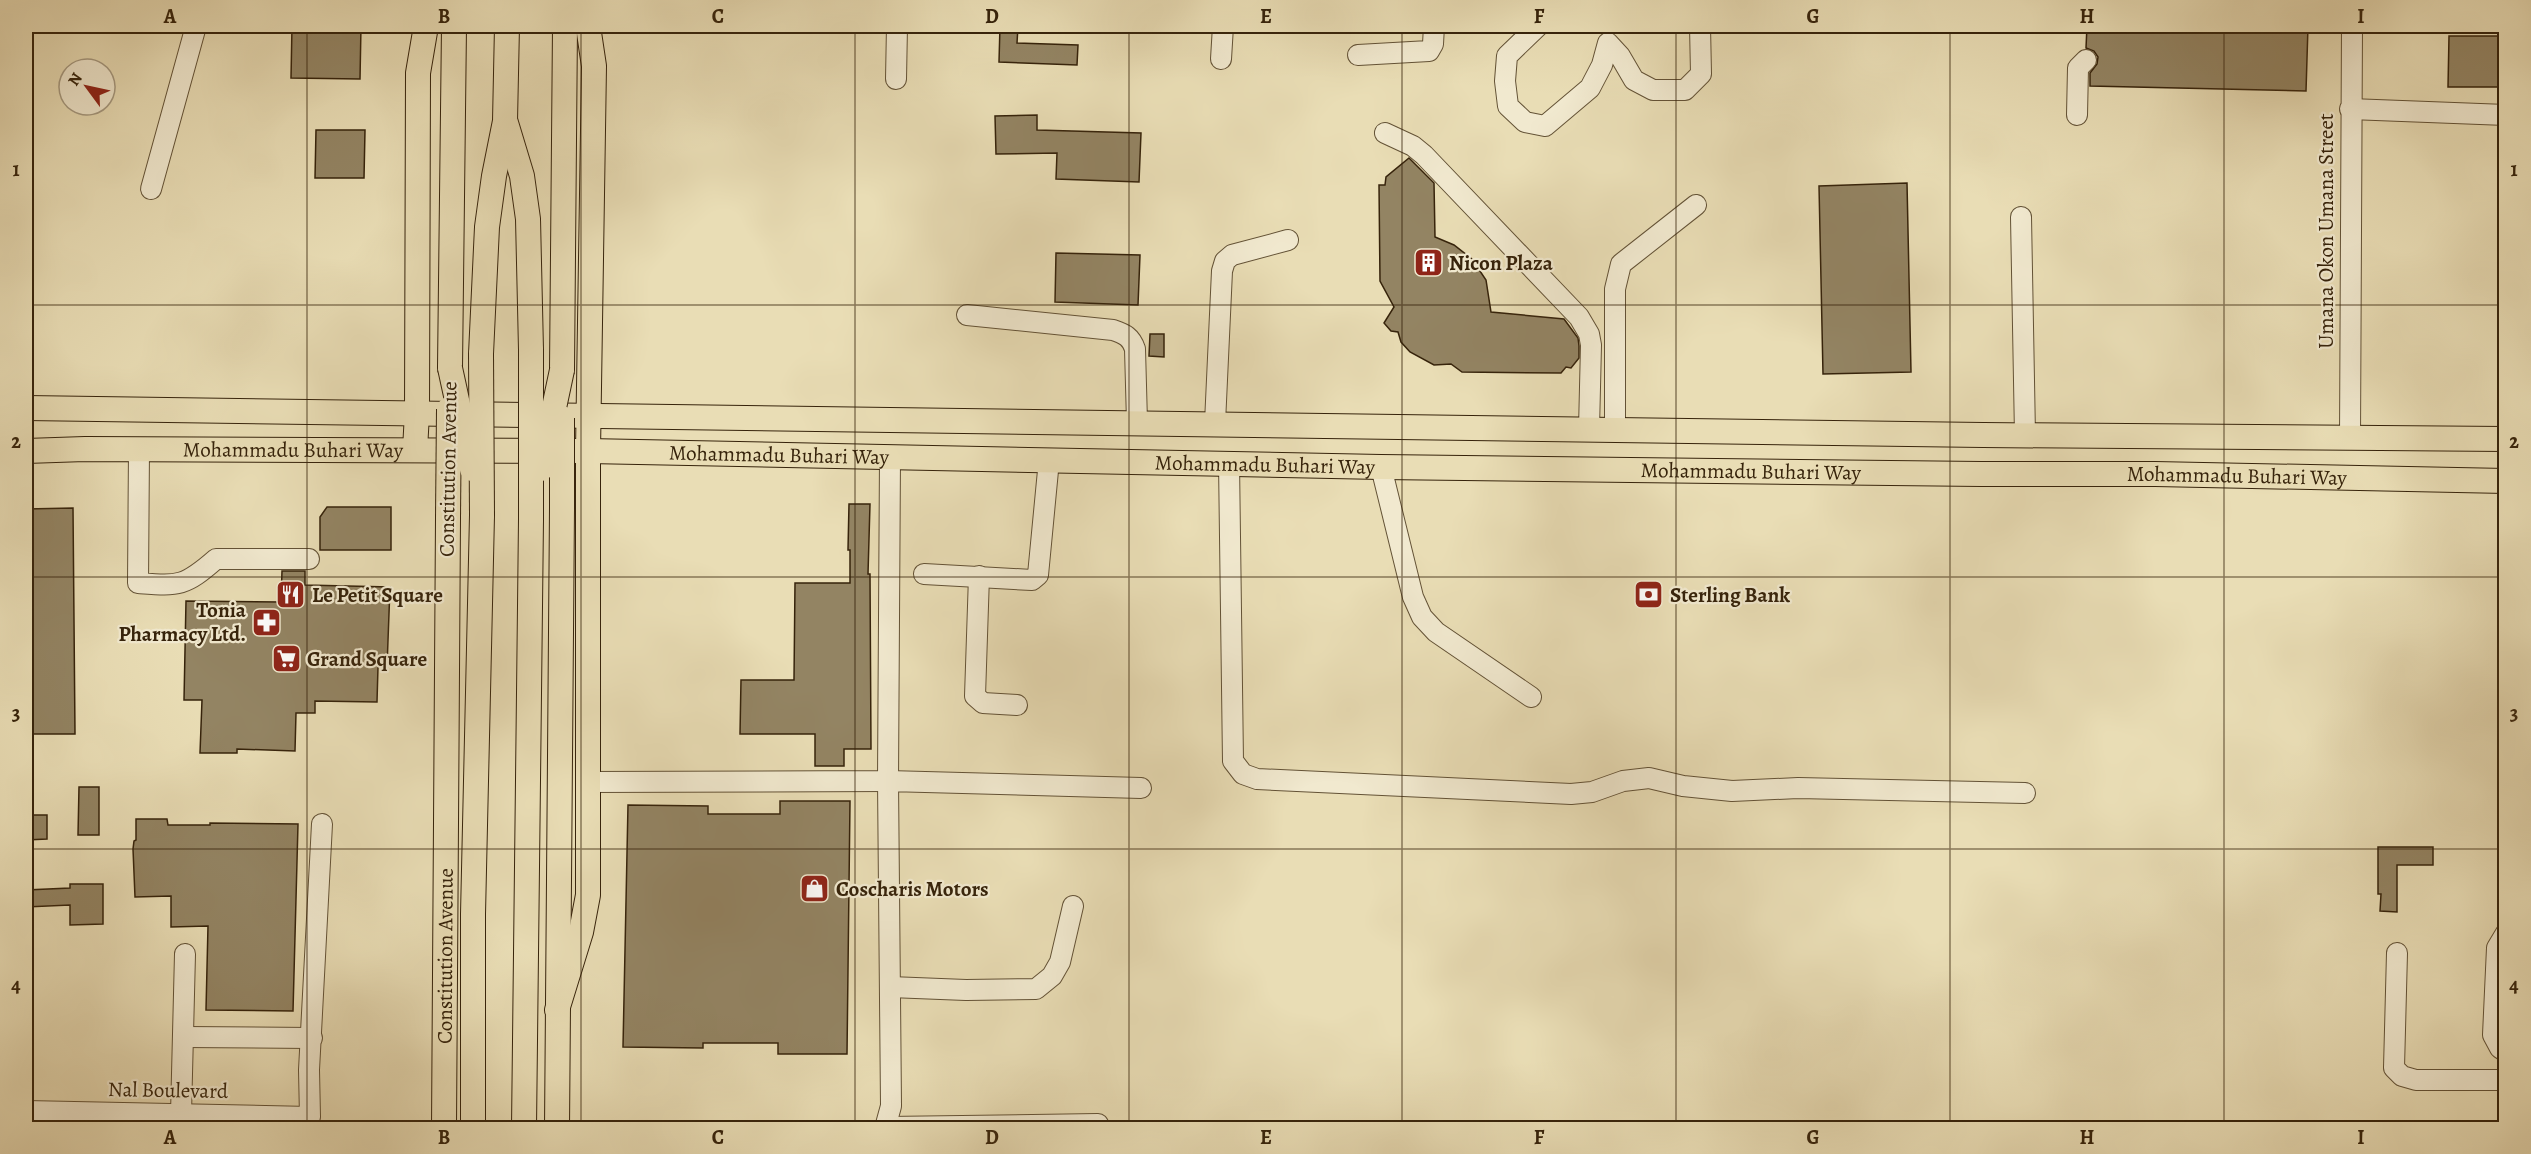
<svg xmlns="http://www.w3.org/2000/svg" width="2531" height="1154" font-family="Alegreya,serif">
<rect width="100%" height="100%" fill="#e9ddb5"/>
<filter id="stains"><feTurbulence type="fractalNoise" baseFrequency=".00333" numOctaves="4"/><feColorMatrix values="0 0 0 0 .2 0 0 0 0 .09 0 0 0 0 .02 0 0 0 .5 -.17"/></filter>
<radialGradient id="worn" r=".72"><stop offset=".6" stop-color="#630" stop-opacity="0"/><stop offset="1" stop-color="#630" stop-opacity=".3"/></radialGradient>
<g fill="#938463" stroke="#36230b" stroke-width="1.5">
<polygon points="292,26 361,26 360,79 291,78"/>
<polygon points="1000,26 1018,26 1017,43 1078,45 1077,65 999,62"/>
<polygon points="2087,26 2308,26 2306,91 2090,86 2090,73 2097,64 2098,57 2094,51 2086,48"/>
<polygon points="2449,36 2505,36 2505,87 2448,87"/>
<polygon points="1037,115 1037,130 1141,133 1139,182 1056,179 1057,153 996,154 995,116"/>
<polygon points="316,130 365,130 364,178 315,178"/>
<polygon points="1409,158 1434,183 1435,237 1454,245 1472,259 1486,280 1491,312 1564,319 1578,338 1579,346 1579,358 1571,368 1566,367 1561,373 1462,372 1451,364 1434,365 1410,352 1401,342 1398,332 1391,331 1384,323 1394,307 1380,281 1379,185 1385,185 1386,177"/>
<polygon points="1907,183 1911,372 1823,374 1819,186"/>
<polygon points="1056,253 1140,255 1138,305 1055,302"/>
<polygon points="1150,334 1164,334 1164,357 1149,356"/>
<polygon points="849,504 870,504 868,574 870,574 871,749 844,749 844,766 815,766 815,734 740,734 741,680 794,680 795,583 850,583 850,550 848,550"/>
<polygon points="327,507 391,507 391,550 320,550 320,517"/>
<polygon points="73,508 75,734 26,734 26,509"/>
<polygon points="282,571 305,571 305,585 390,587 387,667 378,667 377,702 315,701 315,713 296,713 295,751 237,749 237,753 200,753 202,700 184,700 186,601 281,602"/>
<polygon points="79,787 99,787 99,835 78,835"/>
<polygon points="780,801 850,801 847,1054 778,1054 778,1043 703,1043 703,1048 623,1047 628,805 708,806 708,814 780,814"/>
<polygon points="26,815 47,815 47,839 26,840"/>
<polygon points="136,819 167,819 168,825 210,825 210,823 298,824 293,1011 206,1010 208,926 171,927 171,896 135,897 133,849 134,841 136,840"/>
<polygon points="2378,847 2433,847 2433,865 2397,865 2397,912 2380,911 2381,894 2378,894"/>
<polygon points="70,884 103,884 103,924 70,925 70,905 26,907 26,890 70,888"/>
</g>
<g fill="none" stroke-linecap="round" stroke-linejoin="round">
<defs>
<g id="minor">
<polyline points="1538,26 1507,56 1505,81 1508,106 1525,122 1545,126 1590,88 1602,65 1608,43 1620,56 1634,80 1653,90 1685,90 1701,74 1700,26"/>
<polyline points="1358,55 1429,51 1433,44 1434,26"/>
<polyline points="1221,59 1223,26"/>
<polyline points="896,79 897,26"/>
<polyline points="2350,109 2506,115"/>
<polyline points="2077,115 2078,68 2086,60"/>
<polyline points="1385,133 1413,146 1424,155 1579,317 1589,334 1591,345 1589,429"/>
<polyline points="151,189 196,26"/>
<polyline points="2021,217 2025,435"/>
<path d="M967,315L1113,330C1125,334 1131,337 1135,349L1137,422"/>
<polyline points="1215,423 1222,271 1225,261 1232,255 1288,240"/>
<polyline points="1615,429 1615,289 1621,264 1696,205"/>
<polyline points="2350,438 2352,26"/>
<path d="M139,449L138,583C179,586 184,587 216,559H309"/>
<polyline points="1229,462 1233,761 1243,774 1257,779 1571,794 1592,792 1623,781 1649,778 1683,786 1732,791 1798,788 2025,793"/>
<polyline points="1381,467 1413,597 1422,617 1436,632 1531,697"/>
<polyline points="924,574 1032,580 1038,575 1049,460"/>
<polyline points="979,576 975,696 983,703 1017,705"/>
<polyline points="588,782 888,781 890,457"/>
<polyline points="2506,933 2497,948 2493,1035 2500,1048 2506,1052"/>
<polyline points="2397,953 2394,1068 2402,1076 2416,1080 2506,1080"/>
<polyline points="890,987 966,990 1036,989 1052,976 1060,962 1073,906"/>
<polyline points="184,1037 312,1038"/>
<polyline points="26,1111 310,1117 309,1070 322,824"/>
<polyline points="181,1114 185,954"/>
<polyline points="887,1127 1098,1124"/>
<polyline points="885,1128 891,1106 888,781 1141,788"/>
</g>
<g id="major">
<polyline points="506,123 522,176 528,219 531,350"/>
<polyline points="481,354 487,227 494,176 505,121 507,26"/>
<polyline points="450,368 454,26"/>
<polyline points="562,370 565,26"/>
<polyline points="26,408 1983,435 2506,439"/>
<polyline points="415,450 417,413 418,73 426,26"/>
<path id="s1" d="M26,451L85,449L588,451L1381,467L1981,474H2155L2506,481"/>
<polyline points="557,1010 581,932 588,895 588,451 594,66 588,26"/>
<path id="s2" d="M444,1128L448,518"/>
<polyline points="473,1128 473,914 482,515"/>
<polyline points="524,1128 531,519"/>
<polyline points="557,1128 562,508"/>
</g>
</defs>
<use href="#minor" stroke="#635236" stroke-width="22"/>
<use href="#major" stroke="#36230b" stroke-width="26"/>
<use href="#minor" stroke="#f1e9cf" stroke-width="20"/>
<use href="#major" stroke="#e9ddb5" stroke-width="24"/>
<defs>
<g id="major-bridge">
<polyline points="481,354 482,515"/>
<polyline points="450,368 472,469"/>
<polyline points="562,418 562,508"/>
<polyline points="541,469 562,370"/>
<polyline points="448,518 449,409"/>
<polyline points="531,519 531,350"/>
</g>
</defs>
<use href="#major-bridge" stroke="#36230b" stroke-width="26" stroke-linecap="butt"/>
<use href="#major-bridge" stroke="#e9ddb5" stroke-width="24"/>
</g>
<path fill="none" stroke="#36230b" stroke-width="1.5" stroke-opacity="0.55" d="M307,26V1128M581,26V1128M855,26V1128M1129,26V1128M1402,26V1128M1676,26V1128M1950,26V1128M2224,26V1128M26,305H2506M26,577H2506M26,849H2506"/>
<defs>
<symbol id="building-square" viewBox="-11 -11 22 22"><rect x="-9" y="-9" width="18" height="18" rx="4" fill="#8f2418" stroke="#f1e9cf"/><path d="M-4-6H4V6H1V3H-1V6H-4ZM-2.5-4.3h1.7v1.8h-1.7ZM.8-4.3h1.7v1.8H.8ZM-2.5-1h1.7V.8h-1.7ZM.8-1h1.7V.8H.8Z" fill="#fff"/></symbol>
<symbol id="restaurant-square" viewBox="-11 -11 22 22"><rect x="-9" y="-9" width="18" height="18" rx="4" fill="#8f2418" stroke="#f1e9cf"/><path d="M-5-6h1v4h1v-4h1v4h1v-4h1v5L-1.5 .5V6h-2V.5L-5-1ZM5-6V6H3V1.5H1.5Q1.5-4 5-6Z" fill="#fff"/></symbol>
<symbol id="bank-square" viewBox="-11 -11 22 22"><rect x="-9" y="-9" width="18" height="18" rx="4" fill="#8f2418" stroke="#f1e9cf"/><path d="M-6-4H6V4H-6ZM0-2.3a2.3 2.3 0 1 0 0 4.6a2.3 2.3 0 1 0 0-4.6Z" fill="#fff"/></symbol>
<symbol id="pharmacy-square" viewBox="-11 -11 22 22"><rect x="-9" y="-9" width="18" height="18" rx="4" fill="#8f2418" stroke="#f1e9cf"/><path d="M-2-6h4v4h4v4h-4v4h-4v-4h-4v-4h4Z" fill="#fff"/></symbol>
<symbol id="supermarket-square" viewBox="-11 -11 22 22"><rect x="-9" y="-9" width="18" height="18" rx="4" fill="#8f2418" stroke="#f1e9cf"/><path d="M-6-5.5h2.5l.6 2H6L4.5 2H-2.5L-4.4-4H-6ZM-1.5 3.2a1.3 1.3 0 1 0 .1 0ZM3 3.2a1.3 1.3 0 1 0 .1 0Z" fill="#fff"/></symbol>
<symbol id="shop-square" viewBox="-11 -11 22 22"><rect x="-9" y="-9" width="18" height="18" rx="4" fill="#8f2418" stroke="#f1e9cf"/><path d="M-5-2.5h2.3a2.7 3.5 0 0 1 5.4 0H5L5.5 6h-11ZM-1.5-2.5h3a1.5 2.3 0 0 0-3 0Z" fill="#fff"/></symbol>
</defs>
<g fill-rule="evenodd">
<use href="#building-square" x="1412" y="246" width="33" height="33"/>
<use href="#restaurant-square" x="274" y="578" width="33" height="33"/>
<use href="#bank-square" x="1632" y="578" width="33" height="33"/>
<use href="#pharmacy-square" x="250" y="606" width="33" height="33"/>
<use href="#supermarket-square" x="270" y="642" width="33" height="33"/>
<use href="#shop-square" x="798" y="872" width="33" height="33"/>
</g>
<g text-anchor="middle" stroke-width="4.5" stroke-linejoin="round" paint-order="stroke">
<g font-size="21" fill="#36230b" stroke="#f1e9cf">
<text transform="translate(2326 231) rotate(-90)" y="7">Umana Okon Umana Street</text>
<text dy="7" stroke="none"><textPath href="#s1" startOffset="267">Mohammadu Buhari Way</textPath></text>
<text dy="7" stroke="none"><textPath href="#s1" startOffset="753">Mohammadu Buhari Way</textPath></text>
<text dy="7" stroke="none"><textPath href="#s1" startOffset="1239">Mohammadu Buhari Way</textPath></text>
<text transform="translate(448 469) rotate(-89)" y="7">Constitution Avenue</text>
<text dy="7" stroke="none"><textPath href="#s1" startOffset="1725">Mohammadu Buhari Way</textPath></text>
<text dy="7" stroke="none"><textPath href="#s1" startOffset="2211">Mohammadu Buhari Way</textPath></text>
<text dy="7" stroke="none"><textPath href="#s2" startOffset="172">Constitution Avenue</textPath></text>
<text transform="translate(168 1090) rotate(1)" y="7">Nal Boulevard</text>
</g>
<g font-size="21" font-weight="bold" fill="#36230b" stroke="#f1e9cf" text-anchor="start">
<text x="1449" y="270">Nicon Plaza</text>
<text x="312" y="602">Le Petit Square</text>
<text x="1670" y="602">Sterling Bank</text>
<text x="246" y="617" text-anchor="end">Tonia<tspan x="246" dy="24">Pharmacy Ltd.</tspan></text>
<text x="307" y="666">Grand Square</text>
<text x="836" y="896">Coscharis Motors</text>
</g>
</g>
<rect width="2531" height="1154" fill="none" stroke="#e9ddb5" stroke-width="66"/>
<g transform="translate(87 87) rotate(303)"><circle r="28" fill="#f1e9cf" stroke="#a69a81" stroke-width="1.5"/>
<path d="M0-4.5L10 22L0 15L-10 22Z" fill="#8f2418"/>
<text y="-9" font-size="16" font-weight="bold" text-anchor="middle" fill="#36230b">N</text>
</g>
<rect x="33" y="33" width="2465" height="1088" fill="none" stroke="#36230b" stroke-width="2"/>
<g font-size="20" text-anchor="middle" font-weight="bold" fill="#36230b">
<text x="170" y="23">A</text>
<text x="444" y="23">B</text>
<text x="718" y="23">C</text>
<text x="992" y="23">D</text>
<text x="1266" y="23">E</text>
<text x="1539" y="23">F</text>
<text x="1813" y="23">G</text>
<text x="2087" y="23">H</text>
<text x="2361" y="23">I</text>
<text x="16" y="176">1</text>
<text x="2514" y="176">1</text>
<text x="16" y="448">2</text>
<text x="2514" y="448">2</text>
<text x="16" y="720">3</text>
<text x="2514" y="720">3</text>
<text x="16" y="992">4</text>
<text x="2514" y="992">4</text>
<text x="170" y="1144">A</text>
<text x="444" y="1144">B</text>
<text x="718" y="1144">C</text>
<text x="992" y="1144">D</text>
<text x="1266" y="1144">E</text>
<text x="1539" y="1144">F</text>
<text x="1813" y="1144">G</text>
<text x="2087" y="1144">H</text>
<text x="2361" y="1144">I</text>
</g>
<rect width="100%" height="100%" filter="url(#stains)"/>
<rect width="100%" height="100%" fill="url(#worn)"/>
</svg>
